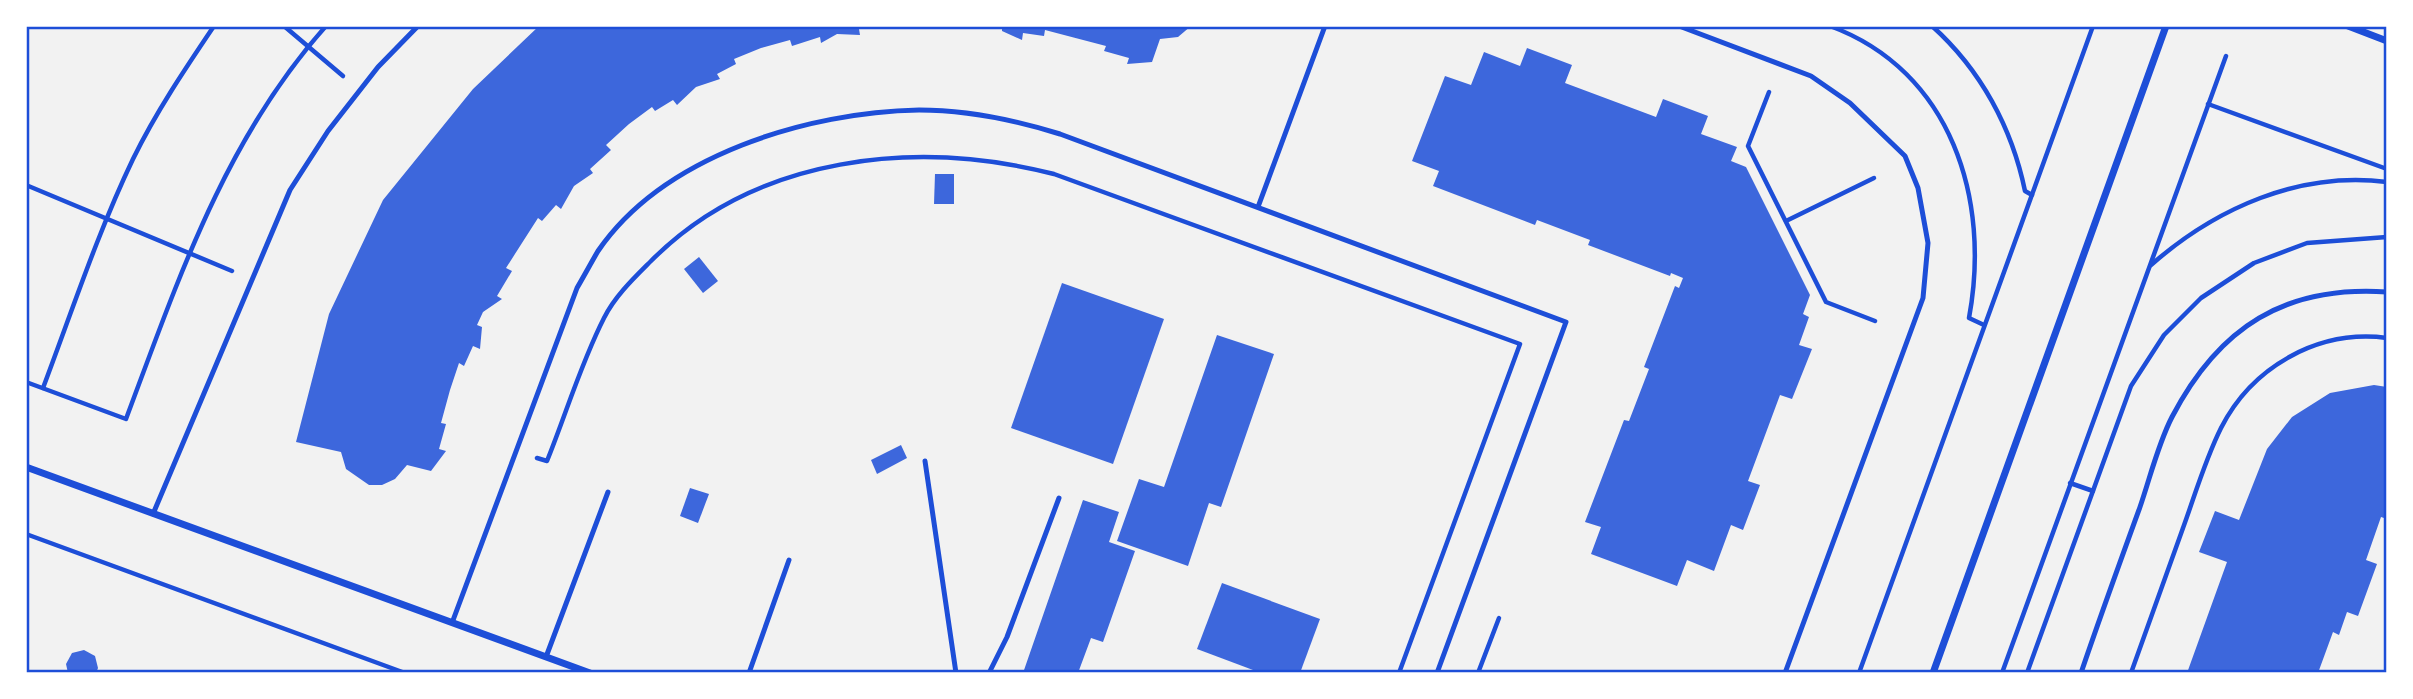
<svg xmlns="http://www.w3.org/2000/svg" width="2413" height="699" font-family="'DM Sans',sans-serif">
<rect width="100%" height="100%" fill="#f2f2f2"/>
<g fill="#3d67dc">
<polygon points="539,26 870,28 859,29 860,35 837,34 821,43 820,37 792,46 790,40 761,48 734,59 736,64 717,74 720,79 696,87 677,105 673,100 655,111 652,107 629,124 606,145 611,150 590,169 593,173 574,186 561,209 556,205 542,221 538,218 506,268 512,271 497,296 502,299 483,312 477,325 482,327 480,349 473,346 464,366 459,363 450,390 441,423 446,424 439,449 446,451 431,471 407,465 395,479 382,485 369,485 346,469 341,452 296,442 329,314 383,200 473,89"/>
<polygon points="1002,26 1191,26 1178,37 1160,39 1152,62 1127,64 1129,58 1104,51 1106,46 1045,30 1044,36 1023,33 1022,40 1002,31"/>
<polygon points="1527,48 1572,65 1565,83 1656,117 1663,99 1708,116 1701,134 1737,147 1731,161 1746,167 1810,295 1803,314 1809,317 1799,345 1812,349 1792,399 1780,395 1748,481 1760,485 1743,530 1731,525 1714,571 1687,560 1677,586 1591,554 1601,527 1585,522 1624,420 1629,421 1649,369 1644,367 1675,286 1679,288 1683,278 1671,273 1670,276 1588,245 1590,240 1537,220 1535,225 1433,186 1439,171 1412,161 1445,76 1471,85 1484,52 1520,66"/>
<polygon points="935,174 954,174 954,204 934,204"/>
<polygon points="699,257 718,281 703,293 684,269"/>
<polygon points="1062,283 1164,319 1113,464 1011,428"/>
<polygon points="1217,335 1274,354 1221,507 1209,503 1188,566 1117,541 1139,479 1164,487"/>
<polygon points="2374,385 2387,387 2387,519 2381,517 2366,560 2377,564 2358,616 2347,612 2339,635 2333,632 2318,673 2187,673 2227,562 2199,552 2215,511 2239,520 2267,449 2292,417 2330,393"/>
<polygon points="901,445 907,458 877,474 871,460"/>
<polygon points="690,488 709,494 698,523 680,516"/>
<polygon points="1083,500 1119,512 1109,542 1135,551 1103,642 1091,638 1078,673 1023,673"/>
<polygon points="1222,583 1320,619 1300,673 1261,673 1197,649"/>
<polygon points="84,650 95,656 98,668 96,673 68,673 66,664 72,653"/>
</g>
<g fill="none" stroke-linecap="round" stroke-linejoin="round">
<g stroke="#1d4ed8" stroke-width="4.5">
<polyline points="284,26 343,76"/>
<path d="M1830,26C1952,71 1991,200 1969,318L1984,325"/>
<path d="M1932,26C1981,70 2012,128 2025,191L2032,195"/>
<polyline points="1769,92 1748,146 1826,302 1875,321"/>
<polyline points="2208,104 2387,169"/>
<polyline points="26,185 232,271"/>
<polyline points="1786,221 1874,178"/>
<path d="M2151,265C2216,208 2299,171 2387,182"/>
<path d="M26,382L126,419C178,280 225,139 326,26"/>
<path d="M43,388C72,311 98,232 133,159C156,112 185,69 214,26"/>
<path d="M537,458L547,461C566,414 581,363 604,318C615,296 634,278 651,261C756,155 916,139 1054,174L1520,344L1399,673"/>
<polyline points="2070,483 2093,491"/>
<polyline points="26,534 405,673"/>
<polyline points="1478,673 1499,618"/>
<polyline points="1859,673 2093,26"/>
<polyline points="2002,673 2226,56"/>
<polyline points="2027,673 2131,386 2164,335 2201,298 2254,263 2307,243 2387,237"/>
<path d="M2131,673C2149,624 2166,576 2183,528C2195,495 2205,460 2221,428C2252,367 2318,329 2387,338"/>
</g>
<g stroke="#1d4ed8" stroke-width="5">
<polyline points="1679,26 1811,76 1850,103 1905,156 1918,188 1928,243 1923,298 1785,673"/>
<polyline points="1258,207 1325,26"/>
<polyline points="925,461 956,673"/>
<polyline points="153,514 290,190 328,131 378,67 418,26"/>
<path d="M452,623L577,288C584,276 591,263 598,251C664,155 808,112 919,110C968,110 1015,120 1060,134L1566,322L1437,673"/>
<polyline points="546,657 608,492"/>
<polyline points="749,673 789,560"/>
<polyline points="989,673 1007,637 1059,498"/>
<path d="M2081,673C2100,617 2120,562 2140,507C2150,478 2158,444 2172,417C2219,327 2285,285 2387,292"/>
</g>
<g stroke="#1d4ed8" stroke-width="7">
<polyline points="2348,26 2387,41"/>
<polyline points="26,467 590,673"/>
<polyline points="1933,673 2166,26"/>
</g>
</g>
<rect width="2413" height="699" fill="none" stroke="#ffffff" stroke-width="56"/>
<rect x="28" y="28" width="2357" height="643" fill="none" stroke="#1d4ed8" stroke-width="2.5"/>
</svg>
